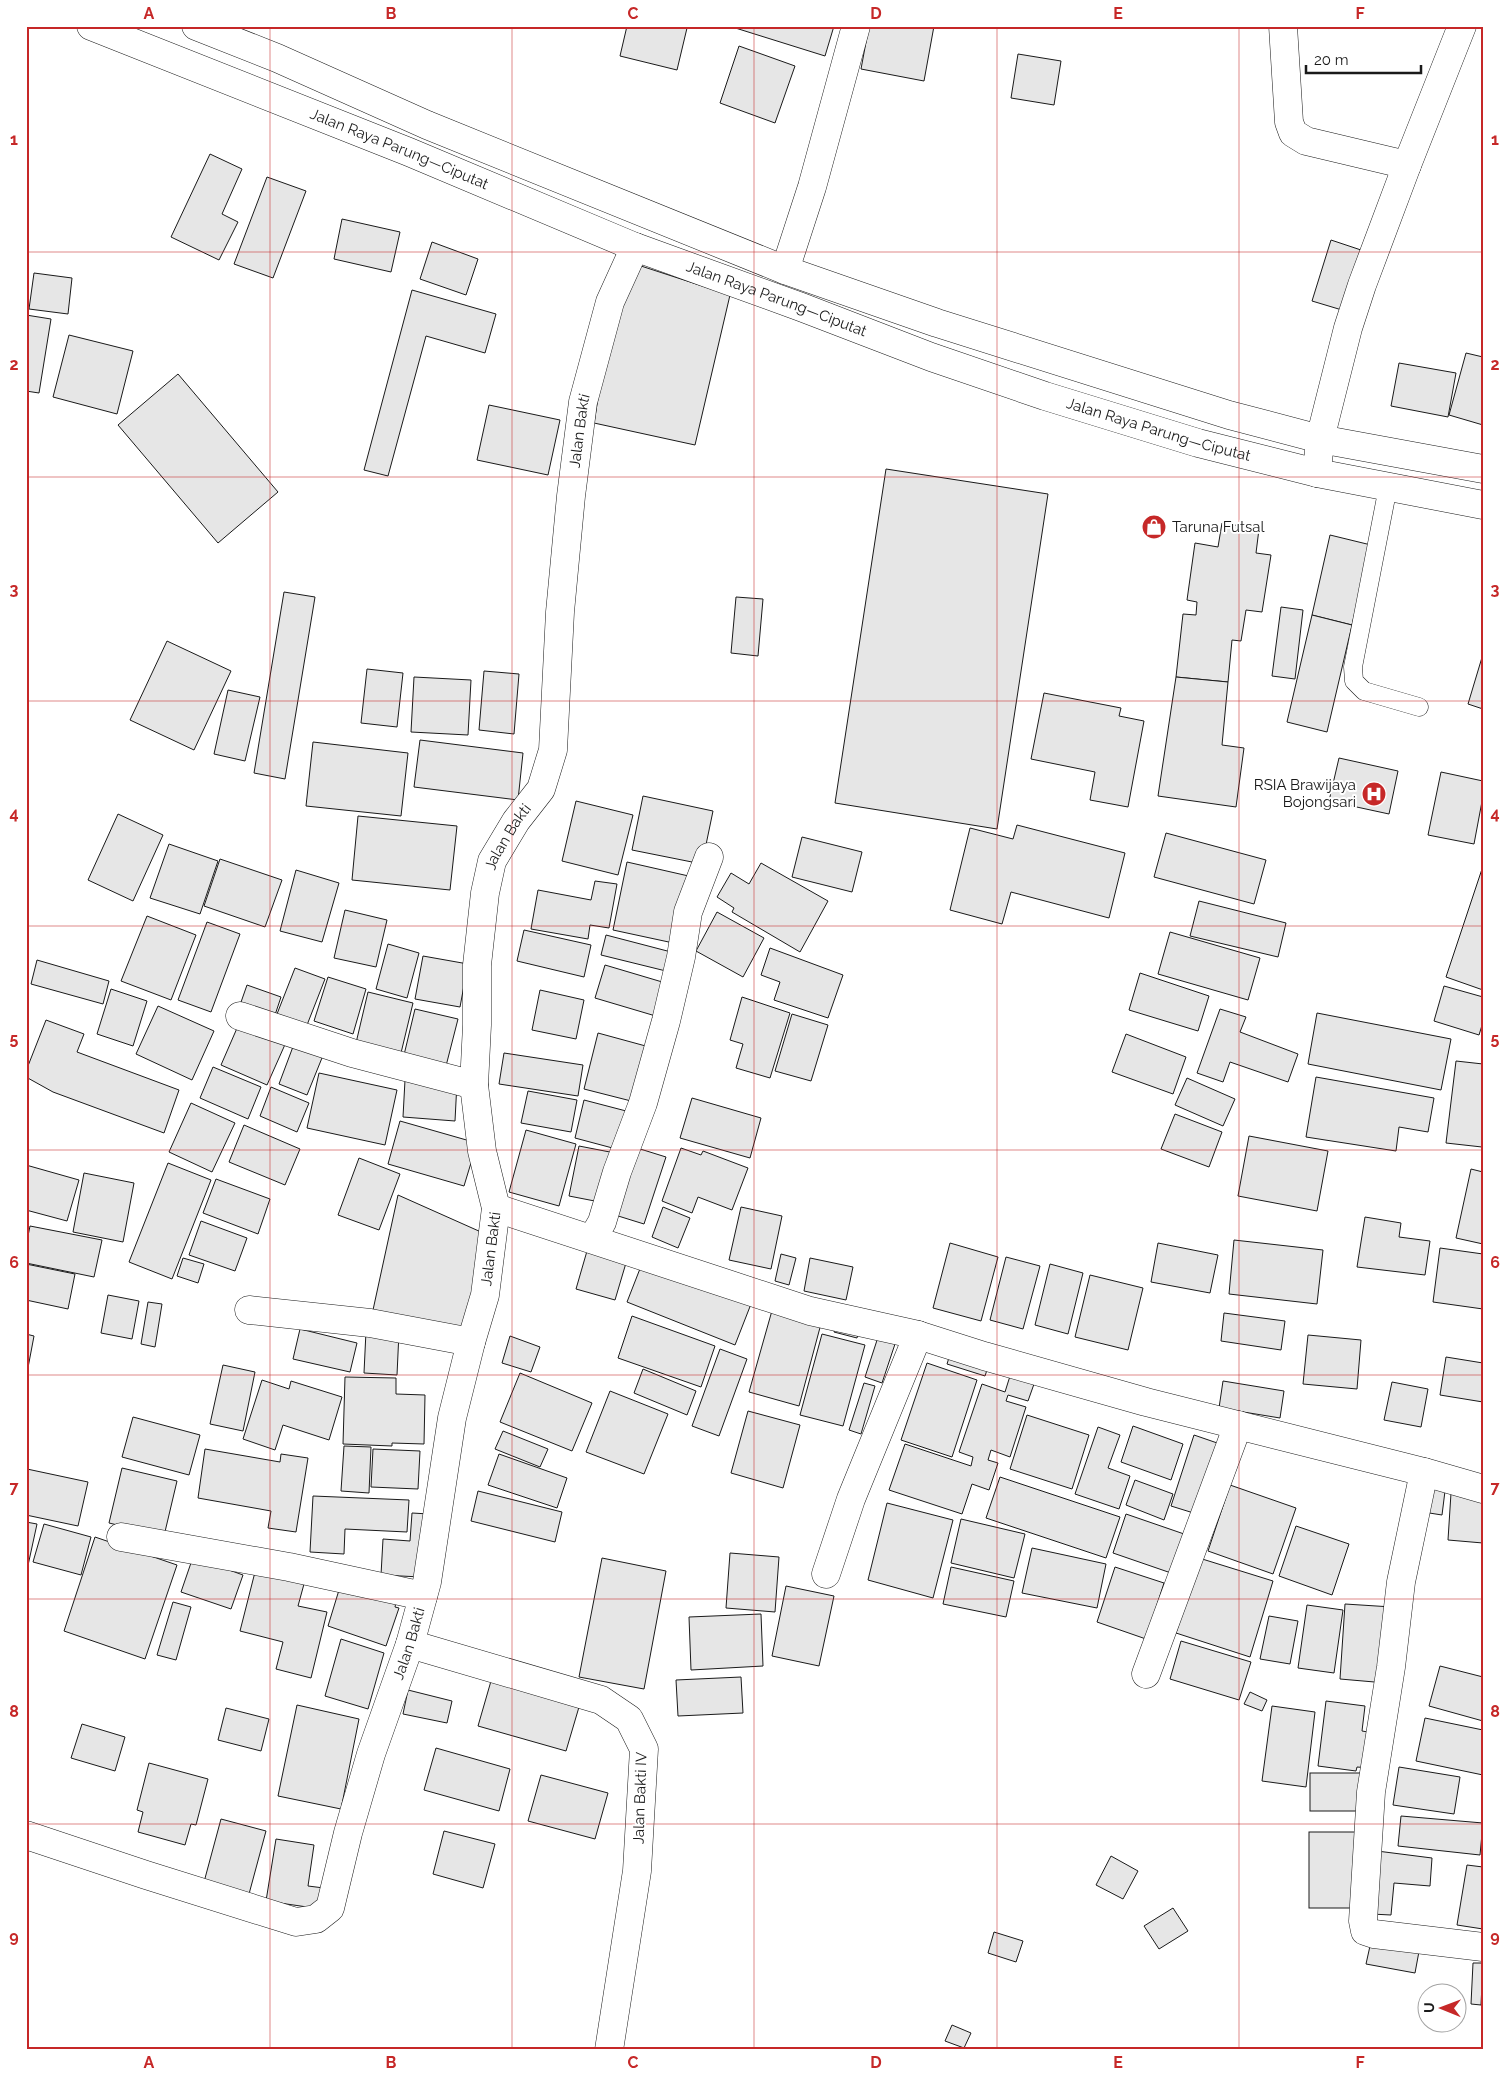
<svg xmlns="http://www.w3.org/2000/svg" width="1509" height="2076" font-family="Raleway,sans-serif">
<rect width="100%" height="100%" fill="#fff"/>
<g fill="#e6e6e6" stroke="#1a1a1a">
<polygon points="627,26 680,26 687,28 677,70 620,56"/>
<polygon points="729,26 834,26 825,56"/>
<polygon points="869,26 934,26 924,81 861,69"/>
<polygon points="739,46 795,66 775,123 720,103"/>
<polygon points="1018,54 1061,61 1054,105 1011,98"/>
<polygon points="210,154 242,169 222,214 238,222 219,260 171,237"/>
<polygon points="267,177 306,191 273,278 234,264"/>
<polygon points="342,219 400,232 391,272 334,259"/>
<polygon points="1331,240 1361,250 1342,310 1312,301"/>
<polygon points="432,242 478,259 466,295 420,279"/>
<polygon points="638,265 730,295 695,445 594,423 608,336"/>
<polygon points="34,273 72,278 68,314 29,309"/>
<polygon points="412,290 496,314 485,353 426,336 388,476 364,470"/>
<polygon points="26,315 51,319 39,393 26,391"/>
<polygon points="69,335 133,351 117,414 53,397"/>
<polygon points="1466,353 1483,357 1483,425 1449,415"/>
<polygon points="1399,363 1456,373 1448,417 1391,406"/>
<polygon points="178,374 278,492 218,543 118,425"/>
<polygon points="489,405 560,420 548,475 477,460"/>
<polygon points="886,469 1048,494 997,829 835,803"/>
<polygon points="1222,523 1259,529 1256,553 1271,555 1262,612 1246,610 1241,641 1232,640 1228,682 1176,677 1183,614 1196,615 1197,602 1187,600 1195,543 1218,547"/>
<polygon points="1330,535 1371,545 1352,625 1312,615"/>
<polygon points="284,592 315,597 285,779 254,773"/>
<polygon points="736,597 763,599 758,656 731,653"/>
<polygon points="1281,607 1303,610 1295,679 1272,676"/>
<polygon points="1312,615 1352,625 1327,732 1287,722"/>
<polygon points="167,641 231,671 194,750 130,720"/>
<polygon points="1483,654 1483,709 1468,704"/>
<polygon points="367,669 403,673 397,727 361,723"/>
<polygon points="484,671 519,674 514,734 479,730"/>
<polygon points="414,677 471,680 468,735 411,732"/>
<polygon points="1176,677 1228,682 1222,745 1244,748 1236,807 1158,796"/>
<polygon points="228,690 260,697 245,761 214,754"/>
<polygon points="1044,693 1121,708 1119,716 1144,721 1128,807 1090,800 1095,772 1031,759"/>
<polygon points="420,740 523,753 518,800 414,787"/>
<polygon points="313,742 408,753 401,816 306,806"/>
<polygon points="1339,758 1398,771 1389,814 1329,801"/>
<polygon points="1441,772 1483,781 1483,796 1474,844 1428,835"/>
<polygon points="643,796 713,811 702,864 632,850"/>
<polygon points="576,801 633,815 618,875 562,861"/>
<polygon points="118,814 163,835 133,901 88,880"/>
<polygon points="358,816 457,826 450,890 352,880"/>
<polygon points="1017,825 1125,853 1109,918 1011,892 1002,924 950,910 970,828 1013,839"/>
<polygon points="1166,833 1266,860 1254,904 1154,877"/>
<polygon points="802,837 862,852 852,892 792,877"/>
<polygon points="169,844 218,861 200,914 150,898"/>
<polygon points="220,859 282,880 265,927 204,906"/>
<polygon points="627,862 693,877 678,944 613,930"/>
<polygon points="761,863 828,901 800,952 732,912 734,908 717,897 731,873 749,884"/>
<polygon points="1482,869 1483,870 1483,990 1446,977"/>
<polygon points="296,870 339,883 322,942 280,931"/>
<polygon points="595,881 617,884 609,928 590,925 588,939 531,929 538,890 591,900"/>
<polygon points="1199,901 1286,923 1278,957 1190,936"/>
<polygon points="345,910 387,920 376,967 334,958"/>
<polygon points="717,912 764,938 743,977 696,951"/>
<polygon points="147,916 196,935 171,1000 121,981"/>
<polygon points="207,922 240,934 211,1012 178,1000"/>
<polygon points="524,930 591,945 584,977 517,961"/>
<polygon points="1170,932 1260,958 1248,1000 1158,974"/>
<polygon points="606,935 675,953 670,972 601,955"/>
<polygon points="388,944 419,953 407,998 376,989"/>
<polygon points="770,948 843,975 828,1018 774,1000 780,982 761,975"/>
<polygon points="423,956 468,964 460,1007 415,999"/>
<polygon points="37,960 109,981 103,1004 31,984"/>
<polygon points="605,965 669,984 659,1017 595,998"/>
<polygon points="295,968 325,979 307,1025 277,1014"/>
<polygon points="1140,973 1209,996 1198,1031 1129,1010"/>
<polygon points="328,977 366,989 353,1034 314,1021"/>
<polygon points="247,985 281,997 274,1018 240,1005"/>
<polygon points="1444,986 1483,997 1483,1022 1479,1035 1434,1021"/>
<polygon points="111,989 147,1001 133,1046 97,1034"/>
<polygon points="540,990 584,1000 576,1039 532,1030"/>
<polygon points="368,992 413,1003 401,1053 356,1043"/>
<polygon points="742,997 790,1013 770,1078 736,1068 743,1044 730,1040"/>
<polygon points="158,1006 214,1031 192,1080 136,1054"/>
<polygon points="415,1009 458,1019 446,1066 404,1055"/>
<polygon points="1220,1009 1246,1017 1240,1032 1298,1054 1288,1082 1230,1062 1223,1082 1197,1073"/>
<polygon points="1317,1013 1451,1039 1441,1090 1308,1064"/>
<polygon points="792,1014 828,1025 811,1081 775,1071"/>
<polygon points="241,1019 287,1040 267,1085 221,1065"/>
<polygon points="46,1020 84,1034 77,1052 179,1090 164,1133 53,1092 26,1077 26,1071"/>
<polygon points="598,1033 653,1048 639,1103 584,1089"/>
<polygon points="1126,1034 1186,1057 1173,1094 1112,1072"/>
<polygon points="297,1036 326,1048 307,1095 279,1084"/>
<polygon points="504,1053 583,1065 578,1096 499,1084"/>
<polygon points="1456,1061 1483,1064 1482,1147 1446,1143"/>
<polygon points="213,1067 261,1087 248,1119 200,1098"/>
<polygon points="319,1073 397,1090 385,1145 307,1128"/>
<polygon points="1316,1077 1434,1098 1428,1132 1399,1127 1396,1151 1306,1137"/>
<polygon points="1187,1078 1235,1099 1223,1126 1175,1105"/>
<polygon points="405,1080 457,1082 455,1121 403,1117"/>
<polygon points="271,1087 309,1103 297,1132 260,1116"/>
<polygon points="528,1091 577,1100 571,1132 521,1123"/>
<polygon points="692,1098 761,1118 750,1158 680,1138"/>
<polygon points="584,1100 630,1112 620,1150 575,1138"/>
<polygon points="191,1103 235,1123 212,1172 169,1152"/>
<polygon points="1175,1114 1222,1132 1209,1167 1161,1149"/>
<polygon points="400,1121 477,1143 464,1186 388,1164"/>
<polygon points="244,1125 300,1149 285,1185 229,1162"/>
<polygon points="526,1130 576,1144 559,1206 509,1192"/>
<polygon points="1249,1136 1328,1151 1317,1211 1238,1196"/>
<polygon points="579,1146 615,1153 605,1203 569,1196"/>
<polygon points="637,1148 666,1157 644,1224 615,1215"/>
<polygon points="681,1148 701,1155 703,1151 748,1168 732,1210 698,1197 692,1213 662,1201"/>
<polygon points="359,1158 400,1174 379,1230 338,1215"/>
<polygon points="168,1163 211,1180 172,1279 129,1262"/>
<polygon points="26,1165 79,1180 67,1221 26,1210"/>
<polygon points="1471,1169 1483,1172 1483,1244 1456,1238"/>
<polygon points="84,1173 134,1183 123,1242 73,1232"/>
<polygon points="216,1179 270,1199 258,1234 203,1213"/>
<polygon points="398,1195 490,1236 472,1329 373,1310"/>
<polygon points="663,1207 690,1218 678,1248 652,1237"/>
<polygon points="741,1207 782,1216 771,1269 729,1260"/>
<polygon points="1365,1217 1401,1223 1399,1237 1430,1241 1425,1275 1357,1267"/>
<polygon points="201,1221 247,1238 235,1271 189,1255"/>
<polygon points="30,1226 102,1240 94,1277 26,1263 26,1246"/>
<polygon points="1234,1240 1323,1250 1317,1304 1229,1294"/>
<polygon points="950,1243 998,1257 981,1321 933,1308"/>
<polygon points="1158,1243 1218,1255 1210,1293 1151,1282"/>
<polygon points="1440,1248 1483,1254 1483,1309 1433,1302"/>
<polygon points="587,1251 626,1263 615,1300 576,1289"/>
<polygon points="781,1254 796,1258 789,1285 775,1281"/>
<polygon points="1006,1257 1040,1266 1023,1329 990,1320"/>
<polygon points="183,1258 204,1264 198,1283 177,1276"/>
<polygon points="810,1258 853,1267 846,1300 804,1291"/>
<polygon points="643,1261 751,1304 735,1345 627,1302"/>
<polygon points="26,1264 75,1274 68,1309 26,1300"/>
<polygon points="1050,1264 1083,1273 1068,1334 1035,1325"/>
<polygon points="1090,1275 1143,1288 1128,1350 1075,1337"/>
<polygon points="108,1295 139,1301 132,1339 101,1333"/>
<polygon points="148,1302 162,1304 155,1347 141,1344"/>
<polygon points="773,1307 822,1320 799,1406 749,1392"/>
<polygon points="1224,1313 1285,1321 1281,1350 1221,1341"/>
<polygon points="632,1316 715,1346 701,1387 618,1358"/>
<polygon points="837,1320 860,1325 857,1338 834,1332"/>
<polygon points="300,1329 357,1343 350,1372 293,1359"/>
<polygon points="366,1331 399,1332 397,1375 364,1373"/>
<polygon points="880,1331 897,1338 882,1383 865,1377"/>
<polygon points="26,1334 34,1336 27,1373 26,1373"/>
<polygon points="822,1334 865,1345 843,1426 800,1415"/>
<polygon points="1308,1335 1361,1340 1357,1389 1303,1384"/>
<polygon points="510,1336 540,1347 531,1372 502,1363"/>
<polygon points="952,1348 990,1361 985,1376 947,1364"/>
<polygon points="720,1349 747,1359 719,1436 692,1426"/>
<polygon points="1446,1357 1483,1363 1483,1402 1440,1395"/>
<polygon points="927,1363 977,1380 952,1457 901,1440"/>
<polygon points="223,1365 255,1372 243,1431 210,1424"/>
<polygon points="643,1369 696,1391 687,1415 634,1393"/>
<polygon points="520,1373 592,1403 572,1451 500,1422"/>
<polygon points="1010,1376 1034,1384 1028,1401 1008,1395 1006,1401 1026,1407 1010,1457 991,1450 988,1460 998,1463 989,1490 972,1484 962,1514 889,1490 905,1444 971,1466 973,1457 959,1452 982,1384 1005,1392"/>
<polygon points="345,1377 396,1378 396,1394 425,1395 424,1444 392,1443 392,1446 343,1444"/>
<polygon points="262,1380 289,1389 291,1381 342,1397 329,1440 283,1425 275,1450 243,1439"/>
<polygon points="1223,1381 1284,1391 1280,1418 1219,1408"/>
<polygon points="1392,1382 1428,1389 1421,1427 1384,1420"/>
<polygon points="864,1383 875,1386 861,1434 849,1430"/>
<polygon points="610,1391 668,1414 644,1474 586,1452"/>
<polygon points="748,1411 800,1425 783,1488 731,1473"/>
<polygon points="1027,1415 1089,1435 1072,1489 1010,1469"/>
<polygon points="133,1417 200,1435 189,1475 122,1457"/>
<polygon points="1133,1426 1183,1444 1171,1480 1121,1462"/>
<polygon points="1098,1427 1120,1435 1108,1468 1130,1476 1119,1509 1075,1494"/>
<polygon points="503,1431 548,1449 540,1467 495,1449"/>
<polygon points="1194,1435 1223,1445 1200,1515 1171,1506"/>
<polygon points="344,1446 371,1447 369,1493 341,1491"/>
<polygon points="205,1449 280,1462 281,1454 308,1458 296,1532 268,1528 271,1511 198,1498"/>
<polygon points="373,1449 420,1451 418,1489 371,1487"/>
<polygon points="499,1454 567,1478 557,1508 488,1485"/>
<polygon points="122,1468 177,1481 164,1536 109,1523"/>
<polygon points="27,1469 88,1482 78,1526 26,1515"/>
<polygon points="1000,1477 1120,1517 1106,1558 986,1518"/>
<polygon points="1135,1480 1173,1494 1164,1520 1126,1505"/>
<polygon points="1427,1480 1446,1483 1442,1515 1423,1512"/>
<polygon points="1230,1485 1296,1508 1273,1574 1208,1551"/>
<polygon points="478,1491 562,1512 555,1542 471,1521"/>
<polygon points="1451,1493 1483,1496 1483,1543 1448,1540"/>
<polygon points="313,1496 409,1500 407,1532 345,1529 344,1554 310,1552"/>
<polygon points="887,1503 953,1520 933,1598 868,1580"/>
<polygon points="412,1513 429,1514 421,1577 381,1575 383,1539 410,1541"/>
<polygon points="1126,1514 1187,1535 1174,1574 1113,1553"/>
<polygon points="961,1519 1025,1534 1014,1578 951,1563"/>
<polygon points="26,1522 37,1524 27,1570 26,1570"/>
<polygon points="44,1524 91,1537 81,1575 33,1562"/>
<polygon points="1296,1526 1349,1544 1332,1595 1279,1576"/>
<polygon points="95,1537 177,1565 145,1659 64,1631"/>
<polygon points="1032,1548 1106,1564 1097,1608 1022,1593"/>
<polygon points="730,1553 779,1557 775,1612 726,1608"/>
<polygon points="193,1557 243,1575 231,1609 181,1592"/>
<polygon points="602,1558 666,1571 644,1689 579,1677"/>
<polygon points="1199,1558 1273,1581 1250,1657 1176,1633"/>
<polygon points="951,1567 1014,1581 1006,1617 943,1604"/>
<polygon points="1115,1567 1164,1583 1146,1639 1097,1622"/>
<polygon points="255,1572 304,1584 298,1606 327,1612 311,1678 276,1669 283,1642 240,1631"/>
<polygon points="786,1586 834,1596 819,1666 772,1656"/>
<polygon points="339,1590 397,1598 395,1607 399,1608 386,1646 328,1626"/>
<polygon points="173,1602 191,1607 176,1660 157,1655"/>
<polygon points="1345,1604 1392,1607 1386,1683 1340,1679"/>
<polygon points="1307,1605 1343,1610 1334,1673 1298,1668"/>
<polygon points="761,1614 763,1666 691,1670 689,1617"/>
<polygon points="1269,1616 1298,1621 1290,1664 1260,1659"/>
<polygon points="341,1639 384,1653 368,1709 325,1696"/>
<polygon points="1181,1641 1251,1662 1239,1700 1170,1679"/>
<polygon points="1440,1666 1483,1677 1483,1721 1429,1706"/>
<polygon points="741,1677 743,1713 678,1716 676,1680"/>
<polygon points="491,1681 579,1707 566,1751 478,1726"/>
<polygon points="408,1690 452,1701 447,1723 403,1714"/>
<polygon points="1250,1692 1267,1700 1262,1711 1244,1704"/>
<polygon points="1326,1701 1365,1706 1362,1731 1374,1733 1370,1768 1357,1767 1356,1771 1318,1766"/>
<polygon points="297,1705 359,1719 341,1809 278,1796"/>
<polygon points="1272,1706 1315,1712 1306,1787 1262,1781"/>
<polygon points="226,1708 269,1719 261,1751 218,1740"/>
<polygon points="1425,1718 1483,1730 1483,1775 1416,1761"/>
<polygon points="82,1724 125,1737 115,1771 71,1758"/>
<polygon points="436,1748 510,1769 499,1811 424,1790"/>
<polygon points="149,1763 208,1779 196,1825 191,1824 185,1845 138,1832 143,1812 137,1810"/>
<polygon points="1399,1767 1460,1777 1454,1814 1393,1805"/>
<rect x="1310" y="1773" width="58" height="38"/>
<polygon points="541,1775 608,1793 595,1839 528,1821"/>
<polygon points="1401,1816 1483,1823 1480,1855 1398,1846"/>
<polygon points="221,1819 266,1831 249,1894 204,1882"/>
<polygon points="444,1831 495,1844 483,1888 433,1874"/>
<rect x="1309" y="1832" width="53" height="76"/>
<polygon points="276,1839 314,1845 308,1886 324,1888 321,1909 266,1901"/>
<polygon points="1377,1851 1432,1858 1430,1886 1394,1883 1391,1915 1371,1914"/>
<polygon points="1111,1856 1138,1871 1123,1899 1096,1885"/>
<polygon points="1467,1865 1483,1867 1483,1929 1457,1925"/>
<polygon points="1173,1908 1188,1931 1159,1949 1144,1926"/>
<polygon points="994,1932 1023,1941 1016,1962 988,1953"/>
<polygon points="1372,1937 1420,1946 1415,1973 1366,1964"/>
<polygon points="1473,1963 1483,1963 1481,2005 1471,2004"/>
<polygon points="952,2025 971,2033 964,2048 945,2041"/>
</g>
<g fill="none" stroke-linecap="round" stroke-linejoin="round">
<defs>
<polyline id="lane" points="1388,487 1353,667 1354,681 1364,691 1419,707"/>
<g id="street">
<polyline points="1283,26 1289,122 1293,133 1306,141 1407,165"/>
<polyline points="785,270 812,187 856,26"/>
<polyline points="1317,473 1320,439 1348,328 1362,285 1407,165 1462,26"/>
<polyline points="240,1016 352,1053 474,1085"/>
<polyline points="496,1208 810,1311 918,1335 984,1356 1146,1402 1424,1472 1401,1582 1391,1667 1371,1792 1363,1921 1365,1931 1374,1934 1483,1947"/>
<polyline points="592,1239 602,1222 617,1172 643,1103 666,1021 681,957 688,912 709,857"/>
<polyline points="249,1310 370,1323 471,1342"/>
<polyline points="1424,1472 1483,1489"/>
<polyline points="121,1537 289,1567 423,1596"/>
<polyline points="826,1574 851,1499 918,1335"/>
<polyline points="410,1644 601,1700 629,1719 644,1749 637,1871 609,2050"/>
<polyline points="1146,1674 1238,1425"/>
<path id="s1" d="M26,1835L146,1875L296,1922L316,1919L330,1908L348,1833L371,1754L410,1644L427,1582L452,1418L471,1342L485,1295L496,1208L482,1151L474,1085L477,1025V965L485,893L492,861L516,821L541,789L553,750L560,612L571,496L583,402L610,302L635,247"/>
</g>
<g id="highway">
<path id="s2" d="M91,26L409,152L635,247L801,307L931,357L1045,396L1198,443L1317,473L1483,505"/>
<polyline points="196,26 277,58 427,125 785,270 937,323 1229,415 1320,439 1483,469"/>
</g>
</defs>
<use href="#lane" stroke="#1a1a1a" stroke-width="19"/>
<use href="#street" stroke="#1a1a1a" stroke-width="29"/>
<use href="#highway" stroke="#1a1a1a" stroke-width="29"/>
<use href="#lane" stroke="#fff" stroke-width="18"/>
<use href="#street" stroke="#fff" stroke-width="28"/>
<use href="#highway" stroke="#fff" stroke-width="28"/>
</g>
<path fill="none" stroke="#c62828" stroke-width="1" stroke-opacity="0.55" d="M270,26V2050M512,26V2050M754,26V2050M997,26V2050M1239,26V2050M26,252H1483M26,477H1483M26,701H1483M26,926H1483M26,1150H1483M26,1375H1483M26,1599H1483M26,1824H1483"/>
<defs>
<symbol id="shop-disc" viewBox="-11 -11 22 22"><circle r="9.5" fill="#c62828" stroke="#fff"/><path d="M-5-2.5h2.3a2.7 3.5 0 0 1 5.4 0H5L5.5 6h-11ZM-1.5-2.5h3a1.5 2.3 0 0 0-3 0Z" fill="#fff"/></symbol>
<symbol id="hospital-disc" viewBox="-11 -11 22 22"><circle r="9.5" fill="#c62828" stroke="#fff"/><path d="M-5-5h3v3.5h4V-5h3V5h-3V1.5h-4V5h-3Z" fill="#fff"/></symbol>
</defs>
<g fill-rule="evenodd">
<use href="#shop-disc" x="1140" y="513" width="28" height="28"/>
<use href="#hospital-disc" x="1360" y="780" width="28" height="28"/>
</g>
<g text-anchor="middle" stroke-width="4" stroke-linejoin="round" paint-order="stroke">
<g font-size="15" fill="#1a1a1a" stroke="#fff">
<text dy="5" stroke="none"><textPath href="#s2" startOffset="332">Jalan Raya Parung—Ciputat</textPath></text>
<text dy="5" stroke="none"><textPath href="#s2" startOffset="738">Jalan Raya Parung—Ciputat</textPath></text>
<text dy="5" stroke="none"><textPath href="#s2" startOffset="1142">Jalan Raya Parung—Ciputat</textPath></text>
<text dy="5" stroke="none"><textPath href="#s1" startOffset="1842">Jalan Bakti</textPath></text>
<text dy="5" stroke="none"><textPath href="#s1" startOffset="1422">Jalan Bakti</textPath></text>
<text dy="5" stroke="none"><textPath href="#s1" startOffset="1002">Jalan Bakti</textPath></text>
<text dy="5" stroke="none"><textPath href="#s1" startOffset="598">Jalan Bakti</textPath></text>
<text transform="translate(640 1798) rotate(-88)" y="5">Jalan Bakti IV</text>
</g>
<g font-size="15" fill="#1a1a1a" stroke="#fff" text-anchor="start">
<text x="1172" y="532">Taruna Futsal</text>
<text x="1356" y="790" text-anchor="end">RSIA Brawijaya<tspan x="1356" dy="17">Bojongsari</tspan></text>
</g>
</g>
<rect width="1509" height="2076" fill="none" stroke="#ffffff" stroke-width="55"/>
<g transform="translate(1442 2008) rotate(271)"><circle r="24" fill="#ffffff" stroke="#a3a3a3"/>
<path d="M0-4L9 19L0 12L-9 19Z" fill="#c62828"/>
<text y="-8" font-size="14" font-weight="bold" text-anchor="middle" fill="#1a1a1a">U</text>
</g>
<path d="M1306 65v8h115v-8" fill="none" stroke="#1a1a1a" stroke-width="2.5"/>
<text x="1314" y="65" font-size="15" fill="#1a1a1a" stroke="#ffffff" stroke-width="4" paint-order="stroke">20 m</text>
<rect x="28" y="28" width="1454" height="2020" fill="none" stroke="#c62828" stroke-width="2"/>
<g font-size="16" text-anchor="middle" font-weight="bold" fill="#c62828">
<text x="149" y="19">A</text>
<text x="391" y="19">B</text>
<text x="633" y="19">C</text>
<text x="876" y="19">D</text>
<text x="1118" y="19">E</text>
<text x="1360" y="19">F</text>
<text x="14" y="145">1</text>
<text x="1495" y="145">1</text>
<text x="14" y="370">2</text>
<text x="1495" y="370">2</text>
<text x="14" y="595">3</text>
<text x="1495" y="595">3</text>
<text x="14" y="819">4</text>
<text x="1495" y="819">4</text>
<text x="14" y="1044">5</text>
<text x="1495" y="1044">5</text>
<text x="14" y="1268">6</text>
<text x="1495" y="1268">6</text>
<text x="14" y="1493">7</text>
<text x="1495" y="1493">7</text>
<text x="14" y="1717">8</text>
<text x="1495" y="1717">8</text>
<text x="14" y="1942">9</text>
<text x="1495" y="1942">9</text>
<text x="149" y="2068">A</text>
<text x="391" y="2068">B</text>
<text x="633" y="2068">C</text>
<text x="876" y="2068">D</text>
<text x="1118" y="2068">E</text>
<text x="1360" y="2068">F</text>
</g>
</svg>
